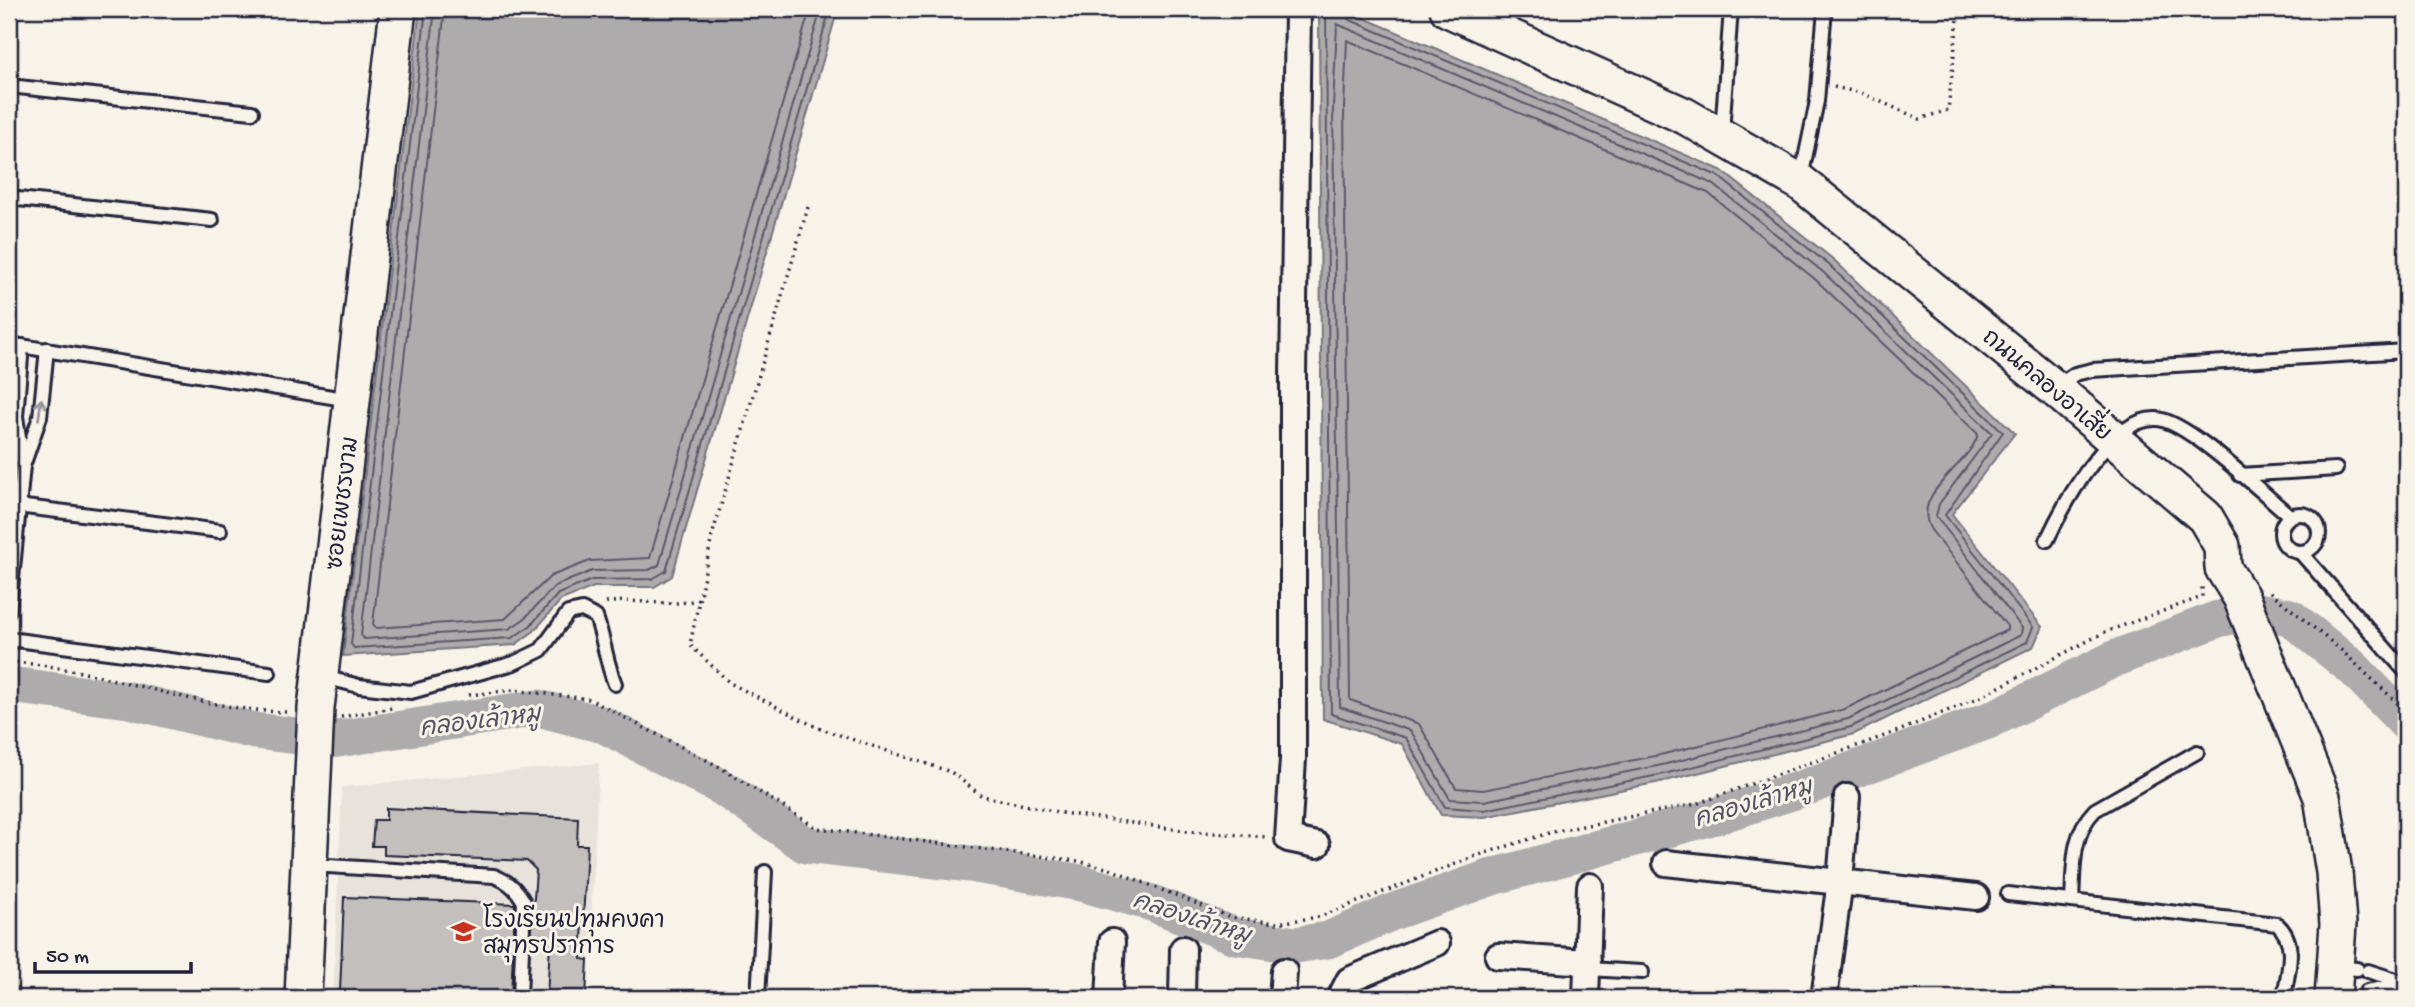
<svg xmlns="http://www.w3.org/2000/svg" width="2415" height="1007" font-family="'Gochi Hand','Playpen Sans Thai',sans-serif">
<rect width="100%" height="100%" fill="#f7f3e8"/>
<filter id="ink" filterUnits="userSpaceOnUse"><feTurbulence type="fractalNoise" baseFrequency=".0143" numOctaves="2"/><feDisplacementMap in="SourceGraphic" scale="14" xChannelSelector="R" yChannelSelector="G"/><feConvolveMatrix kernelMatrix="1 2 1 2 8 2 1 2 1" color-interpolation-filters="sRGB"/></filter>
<g filter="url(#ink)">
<polygon fill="#e7e3db" points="599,763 587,998 333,998 342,787"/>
<polygon fill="#d8d5cf" stroke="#7d7c85" stroke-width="2" points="335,993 425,998 334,998"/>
<g fill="#aeabad" stroke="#76747f" stroke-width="2">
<polygon points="420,9 838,9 672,576 654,587 594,587 561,600 534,631 515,645 343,656"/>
<polygon points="1319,9 1343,9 1721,170 1834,260 2015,433 1952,514 2042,627 2033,647 1854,734 1665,781 1484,817 1441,815 1402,744 1323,719"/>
</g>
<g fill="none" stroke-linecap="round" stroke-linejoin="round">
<g stroke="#5a5969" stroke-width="2">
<polyline points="426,9 351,644 354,648 512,638 530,626 558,594 592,580 652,579 666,571 830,9"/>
<polyline points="435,9 361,635 364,639 509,629 524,619 555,586 592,571 649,570 659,565 821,9"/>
<polyline points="445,9 373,624 376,628 505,619 551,576 590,561 650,558 810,9"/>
<polyline points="1326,9 1331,714 1406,738 1445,807 1484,810 1664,774 1851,727 2027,642 2033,627 1945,515 2003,432 1829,265 1718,176 1348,19 1343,9"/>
<polygon points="1337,24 1713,184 1823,272 1992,433 1939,504 1936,516 2022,628 2021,635 1848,719 1662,765 1484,801 1450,799 1411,731 1340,707 1333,107"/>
<path d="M1347,40L1708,193L1816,280L1978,434C1970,466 1909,493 1931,530L2007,626V630L1845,709L1660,755L1483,790L1456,788L1419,724L1350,700L1344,107Z"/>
</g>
<polyline stroke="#aeabad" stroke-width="37" points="9,685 129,700 255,731 331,740 538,708 604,725 723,788 806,845 970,864 1081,883 1152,903 1235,936 1295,945 1328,940 1395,911 1492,877 1716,816 1804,788 1990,720 2116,658 2218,619 2257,611 2290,617 2353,668 2406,723"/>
</g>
<g fill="#c2bfbd" stroke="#22223b" stroke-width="2">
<polygon points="386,808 578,818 577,845 587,845 581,959 588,960 586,998 547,998 550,943 531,942 536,870 527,861 384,855 384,846 372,846 374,820 386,820"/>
<polygon points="344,897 515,904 511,998 340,992"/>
</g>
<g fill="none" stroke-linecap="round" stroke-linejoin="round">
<defs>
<g id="lane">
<polyline points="9,86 252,112"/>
<polyline points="1722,132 1731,9"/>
<polyline points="1801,178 1817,101 1825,9"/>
<polyline points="9,198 212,220"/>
<polyline points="9,344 350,400"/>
<polyline points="22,346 16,416 23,466"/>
<polyline points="2057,386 2075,374 2092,370 2406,351"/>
<polyline points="2240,475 2336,469"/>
<polyline points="9,505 220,531"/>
<circle cx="2300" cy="533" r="19"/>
<path d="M2047,540C2064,504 2111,416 2157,419C2188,421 2263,494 2290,516"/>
<polyline points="2300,552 2406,672"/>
<polyline points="9,610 23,466 40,417 47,349"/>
<polyline points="9,639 269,673"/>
<path d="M320,676L359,686L411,692L514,663L541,650L568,613L582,610L596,617C604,639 606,662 615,684"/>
<path d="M311,865L494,876C509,882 516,888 524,902L520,998"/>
<path d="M2008,894L2277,924C2299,944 2287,972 2284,998"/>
<path d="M2072,901C2074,868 2071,834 2095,810L2197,752"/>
<polyline points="2336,967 2357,969"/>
<polyline points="1588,969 1642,972"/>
<polyline points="2368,971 2406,983"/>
<polyline points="2367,991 2406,984"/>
<polyline points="758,998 765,872"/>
</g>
<g id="street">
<polyline points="1298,9 1293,377 1293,759 1288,839 1317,845"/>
<polyline points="1666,863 1976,897"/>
<polyline points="1498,956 1588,962"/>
<polyline points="1109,998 1112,942"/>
<polyline points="1182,998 1183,949"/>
<polyline points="1282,998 1284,971"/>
<polyline points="1340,998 1349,980 1437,943"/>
<polyline points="1586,998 1590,886"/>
<polyline points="1824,998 1840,881 1847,797"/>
</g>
<g id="secondary">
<polyline points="1448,9 1685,116 1800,182 2054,388 2205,517 2222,546 2223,568 2241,597 2322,797 2334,872 2338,924 2333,998"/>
<polyline points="303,998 316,708 398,9"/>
</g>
</defs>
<use href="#lane" stroke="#22223b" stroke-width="18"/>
<use href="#street" stroke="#22223b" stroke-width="30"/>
<use href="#secondary" stroke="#22223b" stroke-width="40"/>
<g stroke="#22223b" stroke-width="3.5" stroke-dasharray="2 5" stroke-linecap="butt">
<polyline points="1834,87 1861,93 1920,119 1948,110 1959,9"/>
<polyline points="808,207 712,536 690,645 730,683 818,728 951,772 982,796 1062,813 1188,831 1268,837"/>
<polyline points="2270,592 2341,650 2406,711"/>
<path d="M606,603C637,597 669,609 699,599"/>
<path d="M9,662C104,667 193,711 289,712"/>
<polyline points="469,695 513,690 589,699 718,766 817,828 1078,861 1110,869 1230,917 1277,923 1319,917 1476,856 1552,832 1696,804 1901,730 1978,698 2105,632 2202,597 2202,587"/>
<polyline points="341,717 392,708"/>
</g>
<use href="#lane" stroke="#f7f3e8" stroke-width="12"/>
<use href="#street" stroke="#f7f3e8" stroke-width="24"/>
<use href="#secondary" stroke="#f7f3e8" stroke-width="35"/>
</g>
<defs><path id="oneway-shaft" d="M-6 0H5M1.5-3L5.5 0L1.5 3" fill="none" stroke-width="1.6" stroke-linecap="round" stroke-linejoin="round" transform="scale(1.75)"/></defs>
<use stroke="#97959a" href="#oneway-shaft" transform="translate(40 409) rotate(-82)"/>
</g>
<defs>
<symbol id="school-bare" viewBox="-9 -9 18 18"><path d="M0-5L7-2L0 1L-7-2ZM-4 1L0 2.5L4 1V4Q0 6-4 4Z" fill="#c8321e" stroke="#f7f3e8" stroke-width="2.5" paint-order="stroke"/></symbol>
</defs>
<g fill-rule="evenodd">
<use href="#school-bare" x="446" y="914" width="35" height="35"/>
</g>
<g text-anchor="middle" stroke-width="6" stroke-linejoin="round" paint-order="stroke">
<g font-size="23" fill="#22223b" stroke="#f7f3e8">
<text transform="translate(2048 384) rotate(40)" y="8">ถนนคลองอาเสี่ย</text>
<text transform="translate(341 503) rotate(-83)" y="8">ซอยเพชรงาม</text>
</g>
<g font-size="23" fill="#22223b" stroke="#f7f3e8" text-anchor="start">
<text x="483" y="927">โรงเรียนปทุมคงคา<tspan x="483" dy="26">สมุทรปราการ</tspan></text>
</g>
<g font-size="24" font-style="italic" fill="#535263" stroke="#f7f3e8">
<text transform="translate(480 720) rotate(-7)" y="8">คลองเล้าหมู</text>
<text transform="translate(1753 802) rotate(-16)" y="8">คลองเล้าหมู</text>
<text transform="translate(1192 917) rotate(18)" y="8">คลองเล้าหมู</text>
</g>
</g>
<rect width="2415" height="1007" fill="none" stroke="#f7f3e8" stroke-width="35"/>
<rect x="18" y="18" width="2380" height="972" fill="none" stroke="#22223b" stroke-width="2.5" filter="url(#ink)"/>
<path d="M35 962v10h156v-10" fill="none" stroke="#22223b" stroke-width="3.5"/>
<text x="46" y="962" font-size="21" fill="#22223b" stroke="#f7f3e8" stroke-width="5" paint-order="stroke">50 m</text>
</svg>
